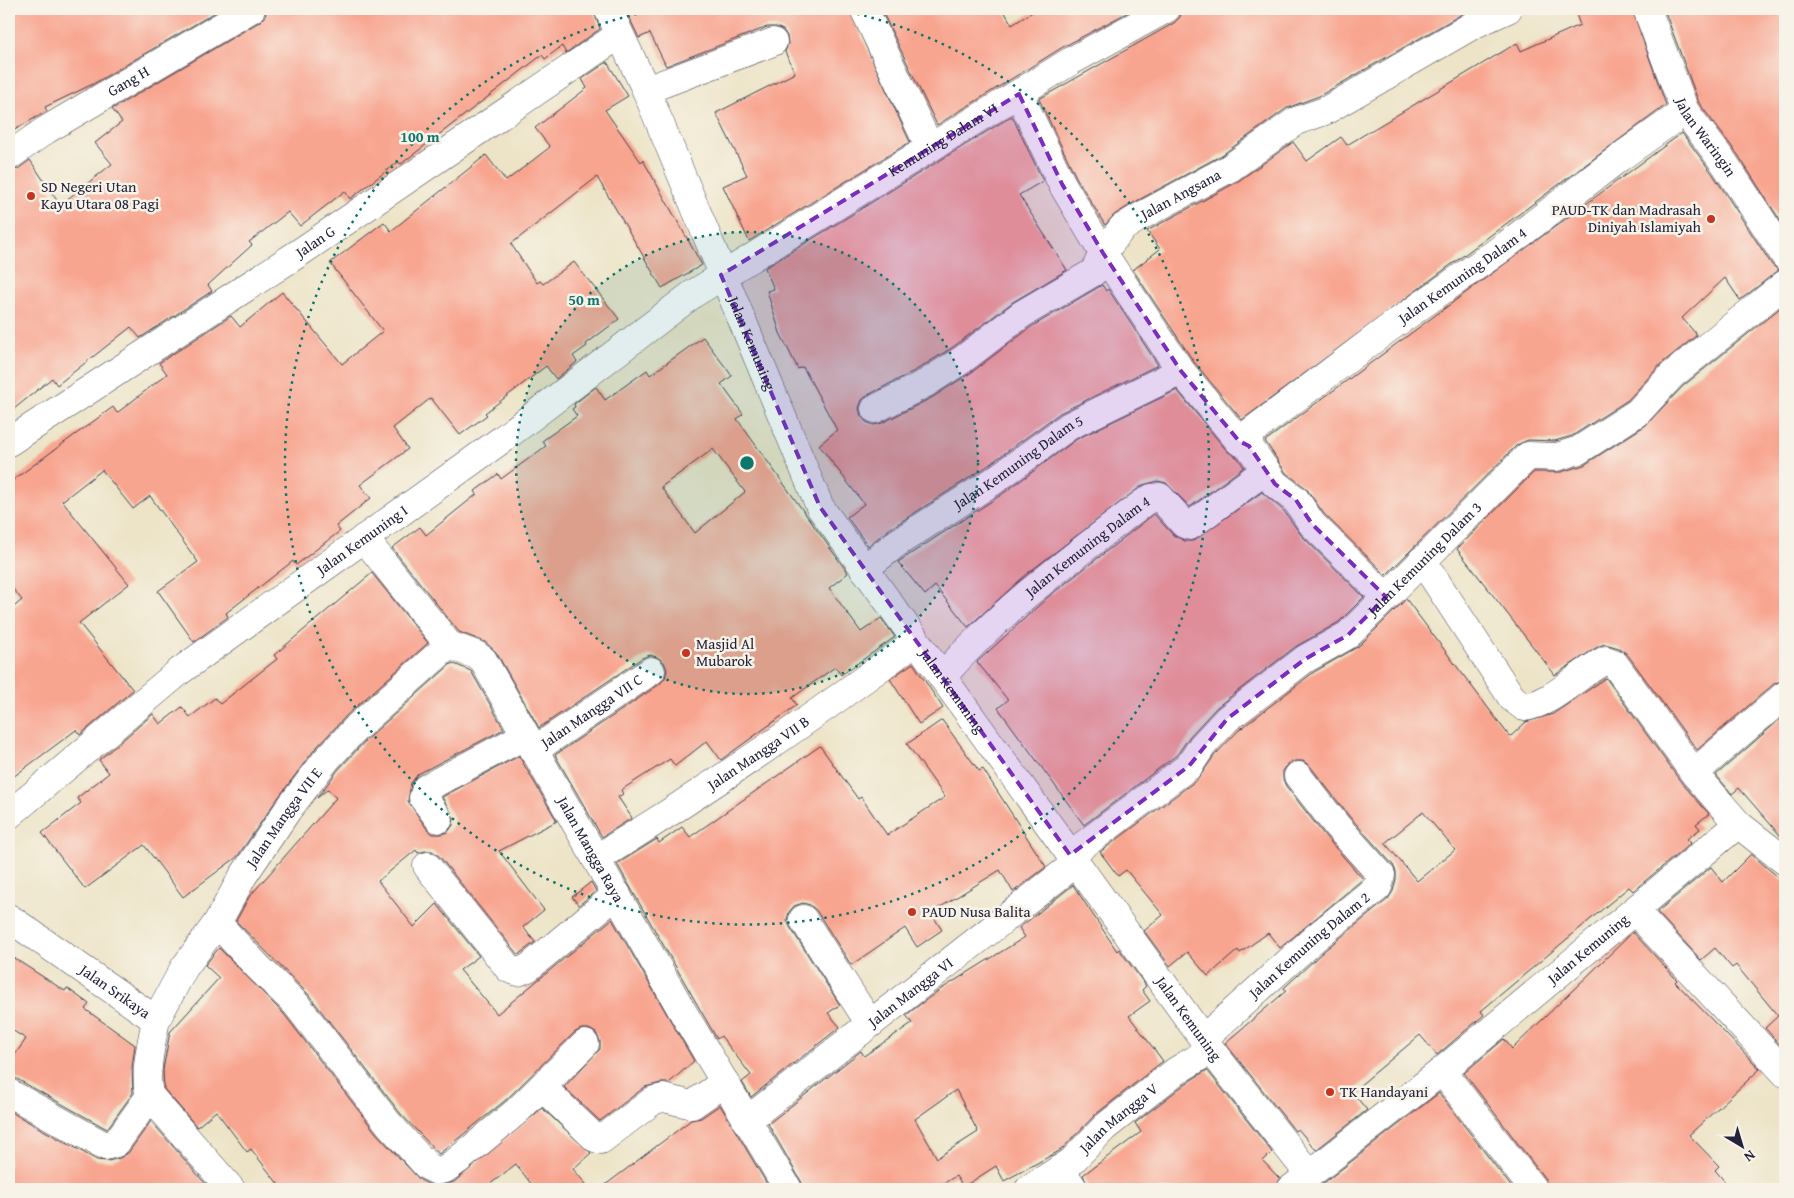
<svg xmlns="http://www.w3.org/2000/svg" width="1794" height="1198" font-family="'Gentium Book Plus',serif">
<rect width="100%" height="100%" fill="#f7f3e8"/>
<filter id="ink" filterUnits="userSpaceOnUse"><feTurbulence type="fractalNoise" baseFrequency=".02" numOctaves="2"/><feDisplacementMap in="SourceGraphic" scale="10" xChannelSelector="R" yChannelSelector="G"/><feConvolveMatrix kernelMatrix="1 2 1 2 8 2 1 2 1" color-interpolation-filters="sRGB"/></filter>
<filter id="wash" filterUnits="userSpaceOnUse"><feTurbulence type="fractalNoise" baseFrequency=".0096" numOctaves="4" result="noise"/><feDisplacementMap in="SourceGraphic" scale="20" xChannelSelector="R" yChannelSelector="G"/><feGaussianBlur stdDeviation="1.12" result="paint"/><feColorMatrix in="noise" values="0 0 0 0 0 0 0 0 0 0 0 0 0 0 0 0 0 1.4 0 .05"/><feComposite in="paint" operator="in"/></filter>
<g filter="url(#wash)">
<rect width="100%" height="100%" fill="#ede4c7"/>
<g id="blocks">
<g fill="#f8a590" fill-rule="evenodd">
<polygon points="9,9 221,9 93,84 45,107 47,111 11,132 12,135 9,137"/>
<polygon points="267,9 593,9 600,29 566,53 562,46 545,59 542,55 401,164 398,162 350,199 345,191 300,226 288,212 249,242 252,245 208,285 212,291 140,338 131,327 57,385 52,378 9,413 9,171 18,169 30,160 60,205 112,164 95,143 122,122 112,109 259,22 265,16"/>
<polygon points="636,9 849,9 910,142 749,241 723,186 747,175 716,113 795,73 785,52 788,44 787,36 783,30 776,27 767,27 666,66 650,33 639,38 627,13"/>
<polygon points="881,9 1003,9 1012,25 1037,9 1134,9 1063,47 937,125"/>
<polygon points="1182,9 1459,9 1462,14 1319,96 1287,108 1222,155 1135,202 1114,215 1105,225 1076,177 1039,99 1174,23 1180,17"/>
<polygon points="1574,9 1632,9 1666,105 1242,420 1194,362 1133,270 1160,249 1147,231 1237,182 1293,142 1307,161 1341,137 1347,145 1517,43 1521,51 1580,25"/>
<polygon points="1664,9 1779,9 1785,27 1785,228 1738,155 1699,103"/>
<polygon points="607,62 628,96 605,110 641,162 643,160 702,265 662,288 597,177 511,244 537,283 540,281 543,284 574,262 619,319 586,344 587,346 573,356 577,362 556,379 546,366 485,413 487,415 460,435 431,398 393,428 408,449 360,485 371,498 336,526 340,531 296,565 293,561 226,613 228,617 194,642 158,591 198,562 150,496 133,509 102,470 62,501 129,584 79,623 133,690 80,735 76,730 9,780 9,611 22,600 9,584 9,483 113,407 117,413 167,374 159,363 231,316 240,327 282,292 342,364 383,331 330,263 384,222 391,231 486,155 506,181 550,147 535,128 587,88 582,79"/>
<polygon points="1012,116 1043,181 1019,195 1067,270 1013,302 953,347 918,369 868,395 862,400 859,408 861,416 866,422 874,425 882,423 933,397 972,372 1031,327 1102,285 1106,291 1108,289 1158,365 1060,413 983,469 888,530 868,546 847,517 864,504 819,445 837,430 803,367 798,369 780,333 767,291 774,289 765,268"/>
<polygon points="1682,133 1712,173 1772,265 1779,270 1740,300 1725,278 1682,318 1697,335 1661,364 1628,400 1572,436 1555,441 1528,440 1517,445 1386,575 1324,514 1306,488 1286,473 1265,441"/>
<polygon points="1785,304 1785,680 1775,683 1697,750 1627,654 1619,648 1605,644 1599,646 1555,675 1457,549 1534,472 1561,472 1584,465 1646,425 1683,386"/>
<path d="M703,337L732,376L721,384L743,414L737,419L848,573L829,588L861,632L881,618L895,637L841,675L835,667L792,698L797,705L721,760L707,741L675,766L670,759L621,790L623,794L618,797L632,818L602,837L555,755L660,684L665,678L667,670L664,662L657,657L650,655L642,658L539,728L496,652L485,642L459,632L392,548L420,527L426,535L477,494L475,491L498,474L501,479L546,446L542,441L577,416L572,409L575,407L574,404L596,387L605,400L647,370L650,375ZM713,449L745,492L695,533L661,487Z"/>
<polygon points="1177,390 1227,451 1238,458 1244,467 1190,507 1166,483 1158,481 1143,485 1028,573 968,627 935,586 925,595 898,562 1001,495 1077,439"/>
<polygon points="1262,492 1284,511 1301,535 1364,597 1339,622 1295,647 1217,707 1190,736 1177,755 1084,825 998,708 1008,700 977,662 1048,597 1154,514 1173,535 1185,541 1193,541"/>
<polygon points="372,573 428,643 347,715 315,749 275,802 237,857 183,897 144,845 85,889 42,833 81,803 77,798 109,773 99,760 153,714 160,724 182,707 190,717 215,698 220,704 277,659 274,655"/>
<path d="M1406,599L1510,737L1526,722L1553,714L1606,678L1681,782L1709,814L1696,824L1700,829L1687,839L1691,843L1633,891L1629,887L1481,1011L1484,1015L1437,1055L1420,1035L1352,1092L1367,1110L1316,1150L1298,1129L1295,1131L1225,1043L1286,991L1284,988L1325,950L1388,899L1393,891L1396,879V872L1393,865L1349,816L1310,766L1303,761H1295L1289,763L1283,771V779L1286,786L1325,836L1363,879L1280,948L1268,933L1240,953L1238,950L1208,976L1187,952L1170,966L1144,931L1163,915L1126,870L1118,876L1100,852L1198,779L1214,756L1238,731L1314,672L1359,646ZM1423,812L1455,850L1417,881L1385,843Z"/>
<polygon points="452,663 471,671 504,729 418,774 411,783 408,801 427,829 433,834 441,834 448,832 453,825 454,818 442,797 519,756 557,821 499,851 544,910 523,927 535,942 518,955 439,856 432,851 425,851 418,853 416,850 378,881 414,927 437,904 479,956 460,970 497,1014 612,919 694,1061 669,1083 661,1083 645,1087 600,1121 564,1087 600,1049 600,1041 596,1033 589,1029 581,1029 574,1033 507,1099 439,1154 400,1113 308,994 236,921 249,897 336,798 328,789 317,798 338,770 368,738"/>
<polygon points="913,663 943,708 919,724 890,679"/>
<polygon points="1785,715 1785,841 1739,788 1732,794 1716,775"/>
<polygon points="942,720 979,771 983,769 1046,867 1013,892 1000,870 931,913 942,930 917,947 905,928 851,965 816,910 810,905 803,903 794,906 789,912 787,920 790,927 840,1005 828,1013 840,1027 751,1097 742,1082 751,1075 721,1036 717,1039 617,864 657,839 659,843 682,827 690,837 820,746 858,799 861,797 887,835 945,797 907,744"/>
<polygon points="1751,854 1785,883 1785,1044 1782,1047 1765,1028 1778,1016 1736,965 1732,968 1715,948 1701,960 1657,912 1711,867 1723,882"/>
<polygon points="591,882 596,891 579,905 572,897"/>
<path d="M1073,885L1117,951L1119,949L1146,986L1142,990L1150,1001L1129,1016L1163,1061L1095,1115L1061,1150L1004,1181L996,1166L963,1187L956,1176L934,1189H804L801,1181L768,1124L861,1051L864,1056L912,1023L906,1015L938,991L1025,937L1019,928ZM956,1090L978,1132L937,1158L915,1119Z"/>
<polygon points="1633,932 1677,980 1675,982 1760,1069 1689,1135 1719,1166 1715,1170 1731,1189 1548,1189 1545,1179 1464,1073 1504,1039 1512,1049"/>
<polygon points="219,948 284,1014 376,1133 420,1180 430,1185 440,1186 454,1182 542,1108 591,1153 573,1169 590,1189 535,1189 516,1164 484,1189 282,1189 251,1149 247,1152 216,1111 197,1127 164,1089 163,1070 170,1032 219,978 205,965"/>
<polygon points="9,955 65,991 67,988 89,1004 85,1009 135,1045 132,1068 133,1093 107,1129 17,1079 9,1077 9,1063 26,1039 9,1028"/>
<polygon points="1207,1070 1272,1152 1263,1161 1280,1179 1276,1189 1089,1189 1083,1175 1141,1132 1135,1123 1185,1084"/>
<polygon points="1439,1093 1513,1189 1316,1189"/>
<polygon points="720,1105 770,1189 600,1189 691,1120 701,1118"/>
<polygon points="9,1111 97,1160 108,1161 120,1158 128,1153 151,1121 210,1189 9,1189"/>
</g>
</g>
</g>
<g filter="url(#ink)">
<use href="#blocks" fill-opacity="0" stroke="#403f50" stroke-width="1"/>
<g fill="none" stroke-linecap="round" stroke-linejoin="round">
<defs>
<g id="street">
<path id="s1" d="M608,9L646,90L820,507L1211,1050L1309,1174"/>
<polyline points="864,9 930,148"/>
<path id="s2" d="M1647,9L1685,111L1725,164L1785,256"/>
<polyline points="646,90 773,42"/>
<polyline points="1019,94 1062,184 1103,253 1181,371 1239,441 1249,446 1275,484 1296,500 1312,524 1386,597"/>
<path id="s3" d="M9,156L46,130L251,9"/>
<path id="s4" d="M875,409L926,383L962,360L1022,314L1094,272L1103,253L1122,228L1143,215L1230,168L1296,121L1325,111L1475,24L1508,9"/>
<path id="s5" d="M1239,441L1389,328L1505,246L1619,158L1685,111"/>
<path id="s6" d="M9,442L299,253L619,35"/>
<path id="s7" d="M364,538L449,645L476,655L483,660L684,1014L788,1189"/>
<path d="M1422,560L1512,698L1524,707C1553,704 1578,673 1606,660L1614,663L1694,773"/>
<path id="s8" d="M864,569L897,543L992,482L1069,426L1181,371"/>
<path id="s9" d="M942,677C1000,610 1073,557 1143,503L1151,498L1160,497L1184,524L1190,526L1266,470"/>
<polyline points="1785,695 1694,773 1738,824 1785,861"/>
<path id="s10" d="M533,751L651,671"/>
<path id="s11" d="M9,815L180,671L504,438L693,294L1071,61L1166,9"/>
<polyline points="439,819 423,798 426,788 524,736"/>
<path id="s12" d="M1070,855L1189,766L1202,746L1227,719L1305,659L1348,635L1528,456L1557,457L1579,450L1638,412L1672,375L1785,284"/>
<path id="s13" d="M596,859C706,791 813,718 916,641"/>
<polyline points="427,866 509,969 518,972 528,968 617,894"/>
<polyline points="1635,911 1785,1073"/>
<path id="s14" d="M9,918L156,1020C152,1040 143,1077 150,1096L231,1189"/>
<polyline points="803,919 870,1024"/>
<polyline points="217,923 258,967 296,1004 388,1123 427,1166 437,1171 445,1169 458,1160 517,1111 585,1044"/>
<path id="s15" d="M156,1020L184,968L217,923L243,876L287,811L326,760L357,727L449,645"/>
<path id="s16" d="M1203,1039L1315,938L1378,887L1381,875L1337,826L1298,776"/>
<polyline points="1442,1071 1533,1189"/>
<polyline points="542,1087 595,1138 601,1140 654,1100 664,1098 692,1105 725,1082"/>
<polyline points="9,1093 105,1146 116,1143 150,1096"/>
<path id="s17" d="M746,1121L1076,863"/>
<polyline points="1060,1169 1074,1189"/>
<path id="s18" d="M1029,1189L1071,1162L1105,1127L1176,1071L1211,1050"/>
<path id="s19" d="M1291,1189L1442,1071L1738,824"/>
</g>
</defs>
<use href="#street" stroke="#403f50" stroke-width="29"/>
<use href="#street" stroke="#fff" stroke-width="28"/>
</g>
</g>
<path fill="#7b2cbf" fill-opacity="0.2" stroke="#7b2cbf" stroke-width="4" stroke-dasharray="10 6" stroke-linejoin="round" d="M1019,94L1062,184L1103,253L1181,371L1239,441L1249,446L1275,484L1296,500L1312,524L1386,597L1348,635L1305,659L1227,719L1189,766L1070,855L820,507L721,275Z"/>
<circle cx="747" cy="463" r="231" fill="#0f766e" fill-opacity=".12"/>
<g fill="none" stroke="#0f766e" stroke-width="2.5" stroke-dasharray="2.5 5">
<circle cx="747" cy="463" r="231"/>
<path d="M835 9A462 462 0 1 1 659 9"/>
</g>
<g fill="#c8321e" stroke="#f7f3e8" stroke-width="2">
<circle cx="31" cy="196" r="5"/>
<circle cx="1711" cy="219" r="5"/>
<circle cx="686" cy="653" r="5"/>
<circle cx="912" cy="912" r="5"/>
<circle cx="1330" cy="1092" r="5"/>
</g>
<g text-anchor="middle" stroke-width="5" stroke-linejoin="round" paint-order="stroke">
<g font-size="15" fill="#22223b" stroke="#f7f3e8">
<text dy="5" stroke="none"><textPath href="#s3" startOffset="141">Gang H</textPath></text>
<text dy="5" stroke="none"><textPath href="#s2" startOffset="142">Jalan Waringin</textPath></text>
<text dy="5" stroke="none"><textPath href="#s11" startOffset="1154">Kemuning Dalam VI</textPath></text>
<text dy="5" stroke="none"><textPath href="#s4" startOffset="379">Jalan Angsana</textPath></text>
<text dy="5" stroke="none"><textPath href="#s6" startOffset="366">Jalan G</textPath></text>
<text dy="5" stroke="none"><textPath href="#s5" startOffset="278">Jalan Kemuning Dalam 4</textPath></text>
<text dy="5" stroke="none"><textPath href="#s1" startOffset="364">Jalan Kemuning</textPath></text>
<text dy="5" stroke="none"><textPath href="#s8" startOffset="188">Jalan Kemuning Dalam 5</textPath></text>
<text dy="5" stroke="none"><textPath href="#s11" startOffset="448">Jalan Kemuning I</textPath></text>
<text dy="5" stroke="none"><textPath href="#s9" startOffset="196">Jalan Kemuning Dalam 4</textPath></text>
<text dy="5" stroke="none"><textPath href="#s12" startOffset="465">Jalan Kemuning Dalam 3</textPath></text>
<text dy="5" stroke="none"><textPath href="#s1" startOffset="768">Jalan Kemuning</textPath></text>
<text dy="5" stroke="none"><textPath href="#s10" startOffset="71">Jalan Mangga VII C</textPath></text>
<text dy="5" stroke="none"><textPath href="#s13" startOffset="194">Jalan Mangga VII B</textPath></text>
<text dy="5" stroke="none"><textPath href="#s15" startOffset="240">Jalan Mangga VII E</textPath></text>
<text dy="5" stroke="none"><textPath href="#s7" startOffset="392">Jalan Mangga Raya</textPath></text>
<text dy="5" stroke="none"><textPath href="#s16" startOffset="142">Jalan Kemuning Dalam 2</textPath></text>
<text dy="5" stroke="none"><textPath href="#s19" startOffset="382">Jalan Kemuning</textPath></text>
<text dy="5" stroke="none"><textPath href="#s14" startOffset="129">Jalan Srikaya</textPath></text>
<text dy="5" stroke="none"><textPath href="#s17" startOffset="209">Jalan Mangga VI</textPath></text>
<text dy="5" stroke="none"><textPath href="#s1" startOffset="1172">Jalan Kemuning</textPath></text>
<text dy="5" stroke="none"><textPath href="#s18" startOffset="115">Jalan Mangga V</textPath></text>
</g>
<g font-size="15" fill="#22223b" stroke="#f7f3e8" text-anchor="start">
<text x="41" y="192">SD Negeri Utan<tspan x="41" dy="17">Kayu Utara 08 Pagi</tspan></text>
<text x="1701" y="215" text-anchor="end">PAUD-TK dan Madrasah<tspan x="1701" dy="17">Diniyah Islamiyah</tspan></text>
<text x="696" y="649">Masjid Al<tspan x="696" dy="17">Mubarok</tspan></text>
<text x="922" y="917">PAUD Nusa Balita</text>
<text x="1340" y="1097">TK Handayani</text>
</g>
</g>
<circle cx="747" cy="463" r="8" fill="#0f766e" stroke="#f7f3e8" stroke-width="2.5"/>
<g font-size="15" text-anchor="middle" font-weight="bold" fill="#0f766e" stroke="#f7f3e8" stroke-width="5" stroke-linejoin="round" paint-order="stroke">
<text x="420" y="142">100 m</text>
<text x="584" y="305">50 m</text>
</g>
<rect width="1794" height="1198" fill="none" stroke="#f7f3e8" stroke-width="30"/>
<g transform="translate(1742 1146) rotate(142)" stroke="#f7f3e8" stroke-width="4" paint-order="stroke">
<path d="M0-4L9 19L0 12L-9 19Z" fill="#22223b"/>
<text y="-8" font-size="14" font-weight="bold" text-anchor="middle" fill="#22223b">N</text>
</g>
</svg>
